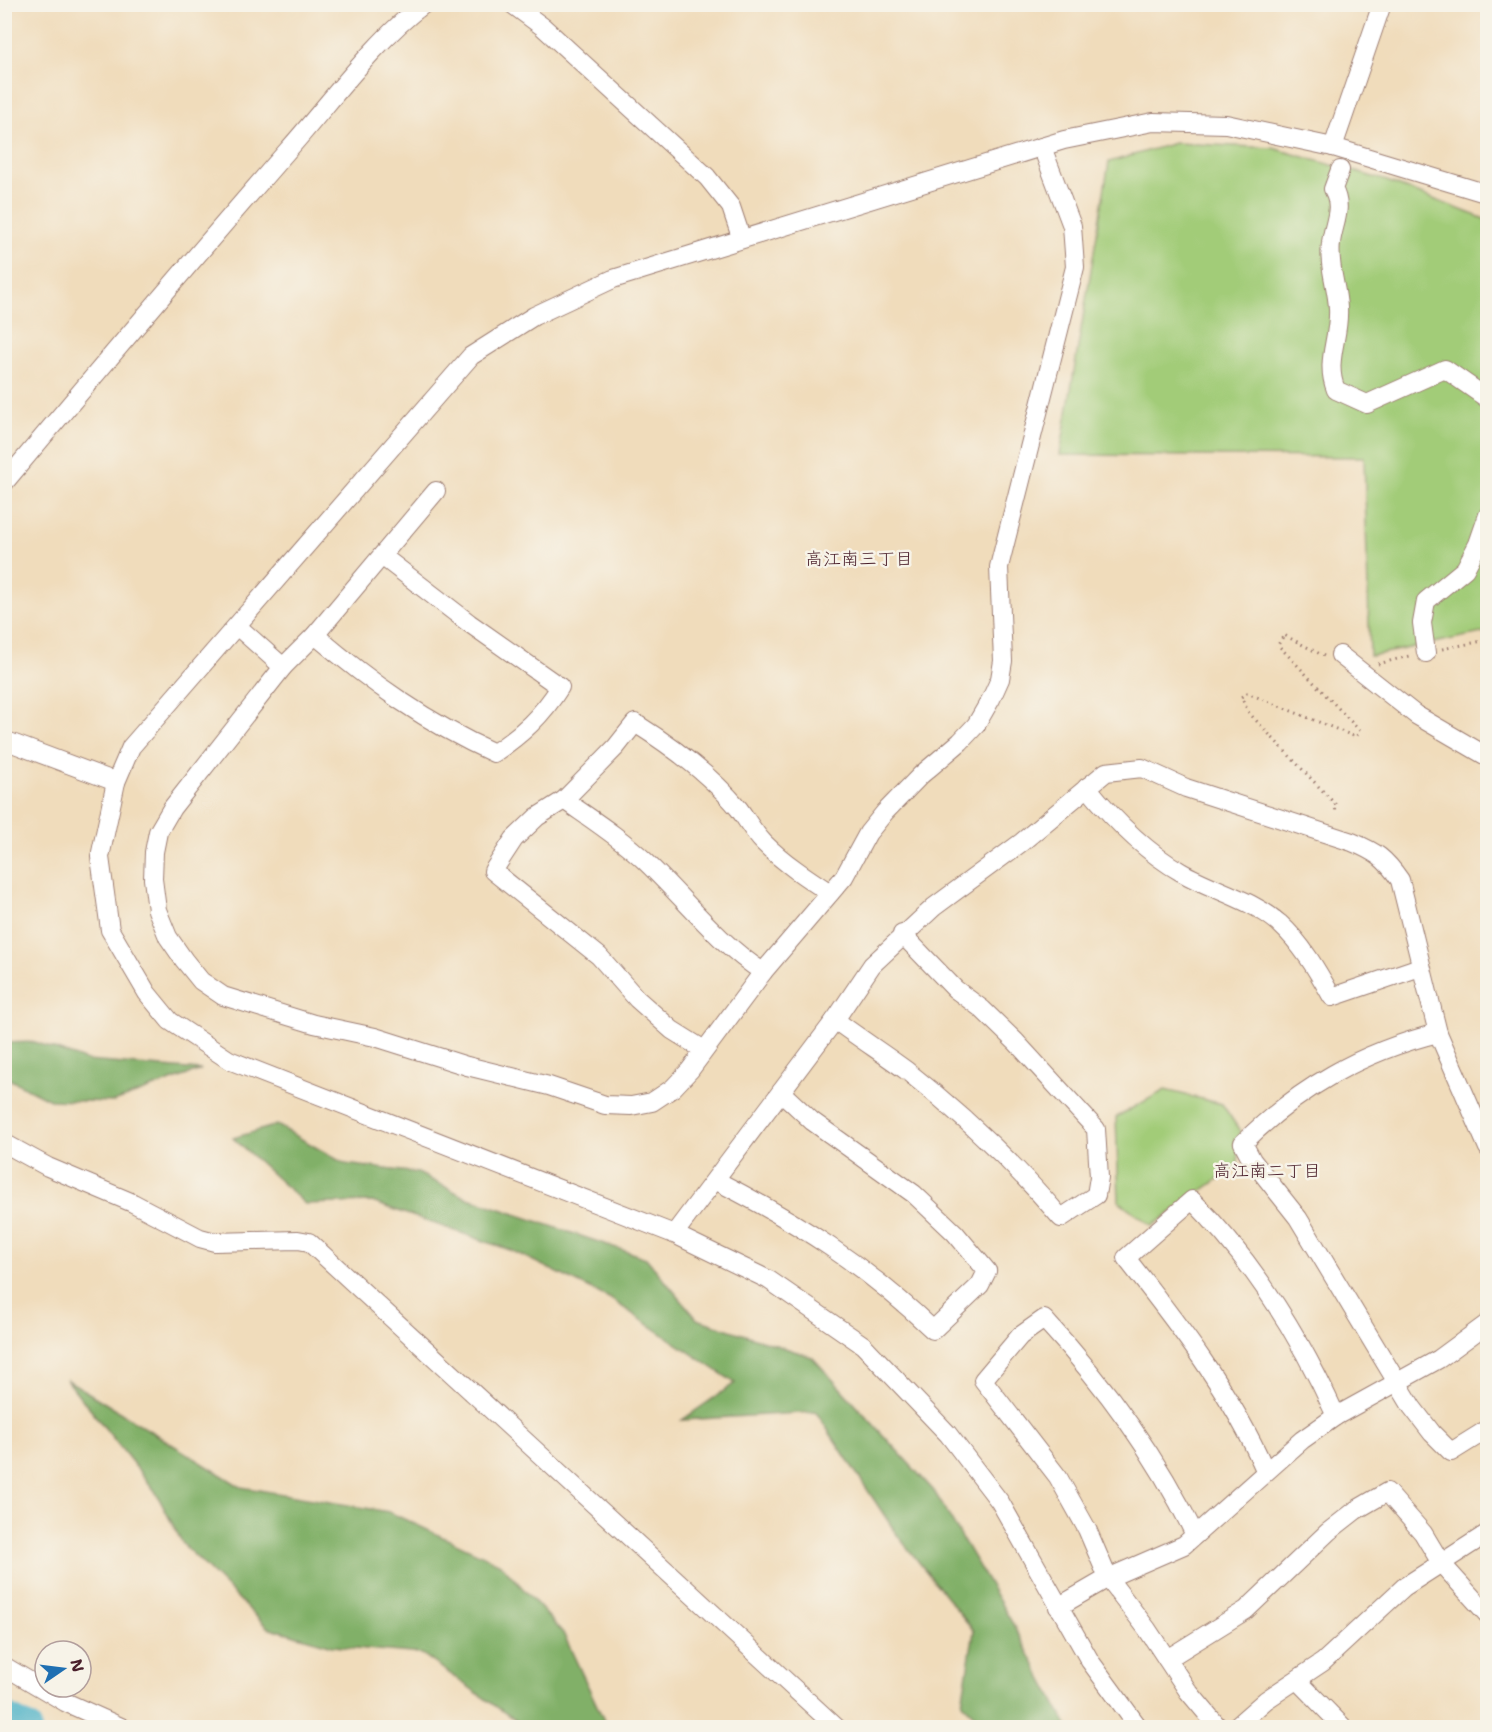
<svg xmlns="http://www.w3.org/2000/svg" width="1492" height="1732" font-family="'Shantell Sans','Klee One',sans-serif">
<rect width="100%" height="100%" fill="#f7f3e8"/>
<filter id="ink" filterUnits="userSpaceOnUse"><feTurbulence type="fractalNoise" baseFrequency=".0167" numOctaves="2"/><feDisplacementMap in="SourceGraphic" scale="12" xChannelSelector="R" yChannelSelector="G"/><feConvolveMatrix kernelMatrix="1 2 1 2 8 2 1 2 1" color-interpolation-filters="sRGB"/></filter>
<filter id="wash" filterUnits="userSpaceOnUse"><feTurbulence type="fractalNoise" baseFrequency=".008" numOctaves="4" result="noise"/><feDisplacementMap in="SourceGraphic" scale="24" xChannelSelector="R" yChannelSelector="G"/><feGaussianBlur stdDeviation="1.35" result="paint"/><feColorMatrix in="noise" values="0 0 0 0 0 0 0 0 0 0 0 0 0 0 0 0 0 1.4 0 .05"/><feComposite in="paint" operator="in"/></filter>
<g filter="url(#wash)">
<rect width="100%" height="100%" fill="#f0dcbb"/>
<g fill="#a2cc78" stroke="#767652" stroke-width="1.5">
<polygon points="1175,143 1273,148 1387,181 1487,220 1487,632 1370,656 1364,457 1060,455 1109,162"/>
<polygon points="1165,1090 1222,1104 1240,1131 1238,1165 1152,1226 1119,1201 1116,1117"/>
</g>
<g fill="#81b068" stroke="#66684a" stroke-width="1.5">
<polygon points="35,1042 87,1061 201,1070 114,1102 50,1100 5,1077 5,1043"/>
<polygon points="277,1125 345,1164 418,1173 465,1197 646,1258 697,1319 812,1357 934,1491 1013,1624 1068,1727 987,1727 962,1703 974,1631 898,1536 816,1412 682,1420 735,1383 609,1298 513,1251 372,1202 305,1204 233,1138"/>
<polygon points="66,1379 241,1487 389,1512 501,1564 563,1633 607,1727 525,1727 422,1654 333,1646 267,1627 183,1544 155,1491"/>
</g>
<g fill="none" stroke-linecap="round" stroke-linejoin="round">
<polyline stroke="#48b0c6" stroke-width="28" points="4,1716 28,1728"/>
</g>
</g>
<g filter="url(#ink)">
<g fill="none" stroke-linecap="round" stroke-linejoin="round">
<defs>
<g id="minor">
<polyline points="512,4 543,27 707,177 731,207 741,237"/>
<polyline points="1333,147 1382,4"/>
<path d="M1340,170L1333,189C1344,208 1333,224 1331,243C1328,266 1337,286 1338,308C1340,338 1324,361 1336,390L1367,404L1445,369L1488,399"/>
<path d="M4,483C98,371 192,260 288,150C329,104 375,40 424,4"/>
<polyline points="436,491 315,635 283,667 172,808 158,832 154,852 153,879 157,910 168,937 184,960 201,981 223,996 314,1024 375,1037 467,1066 549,1086 605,1105 631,1106 652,1102 673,1088 690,1070 763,972 844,877 868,833 885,812 921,775 960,742 976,725 991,699 1000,679 1003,661 999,567 1075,267 1072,226 1042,147"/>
<polyline points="237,626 283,667"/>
<path d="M315,635C370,682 427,723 494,753C521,735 542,716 560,687L469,623L382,556"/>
<polyline points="1426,653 1422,623 1426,601 1465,569 1478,544 1488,515"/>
<polyline points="1340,655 1416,715 1488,757"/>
<polyline points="4,740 116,782"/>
<path d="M1087,787C1114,820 1144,851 1181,872C1212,890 1251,899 1279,923C1302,944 1317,970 1332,997L1420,967"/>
<path d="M564,800C591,819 621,838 645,861C685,899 717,942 763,972"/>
<path d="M835,1020C859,1038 884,1054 907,1071C963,1115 1015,1164 1061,1218L1096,1195L1099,1177L1096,1129L1016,1042L982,1009L955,989L902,934"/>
<path d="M1438,1033C1361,1052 1299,1088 1243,1143L1252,1160L1298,1218L1412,1407L1432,1433L1451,1452L1488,1429"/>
<path d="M704,1050L672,1030L637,999L599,956L493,871L514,839L537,817L564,800L616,747L635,723C673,747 710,774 739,809C747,820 754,833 764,843C784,863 807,878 830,893"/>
<polyline points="4,1143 48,1167 133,1203 200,1238 215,1242 298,1240 309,1242 837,1728"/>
<path d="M715,1180C799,1223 865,1265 933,1330L980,1285L987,1271L955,1233L914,1194L812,1121L781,1092"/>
<path d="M674,1234L835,1020L872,965L934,907L1022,842L1106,772L1142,768L1186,788L1352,842C1376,852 1385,858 1400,880L1438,1033L1488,1148"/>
<path d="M1265,1470C1231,1392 1178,1324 1126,1258L1192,1200C1254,1262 1300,1336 1336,1416"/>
<path d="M1195,1535C1156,1454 1104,1384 1044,1319L1020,1336L983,1380L1058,1477L1087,1529L1108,1578L1147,1629L1188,1691L1219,1728"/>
<polyline points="1058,1607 1108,1578 1184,1545 1302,1440 1336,1416 1439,1359 1488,1323"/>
<polyline points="1167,1659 1246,1610 1328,1532 1356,1510 1387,1492 1423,1533 1441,1563 1488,1615"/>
<polyline points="4,1666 65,1702 123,1728"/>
<polyline points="1297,1680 1344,1728"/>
<polyline points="1139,1728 1090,1661 1000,1502 948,1434 863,1345 769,1280 674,1234 229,1060 170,1021 147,993 110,930 100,857 116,782 131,747 471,356 534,316 613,279 1064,140 1153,122 1226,124 1333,147 1488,194"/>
<polyline points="1234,1728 1266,1700 1323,1662 1404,1587 1488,1533"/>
</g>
</defs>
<use href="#minor" stroke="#9d7e73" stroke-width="20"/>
<g stroke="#9d7e73" stroke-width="3" stroke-dasharray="1.5 4.5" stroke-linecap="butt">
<polyline points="1442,649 1488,640"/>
<polyline points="1324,656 1284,635 1278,645 1360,731 1356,737 1247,693 1241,697 1249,713 1336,805 1335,814"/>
<polyline points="1378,664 1409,656"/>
</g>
<use href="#minor" stroke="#fff" stroke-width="18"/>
</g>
</g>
<g text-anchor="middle" stroke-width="5" stroke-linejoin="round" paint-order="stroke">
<g font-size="18" fill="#4a1f2b" stroke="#f7f3e8">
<text x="859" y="565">高江南三丁目</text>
<text x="1267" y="1177">高江南二丁目</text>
</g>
</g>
<rect width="1492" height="1732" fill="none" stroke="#f7f3e8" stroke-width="24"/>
<g transform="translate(63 1669) rotate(76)"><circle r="28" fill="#f7f3e8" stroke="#b29e9c" stroke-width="1.5"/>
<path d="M0-4.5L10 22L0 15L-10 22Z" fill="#1f6fb2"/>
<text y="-9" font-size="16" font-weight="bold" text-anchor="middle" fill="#4a1f2b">N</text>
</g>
</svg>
